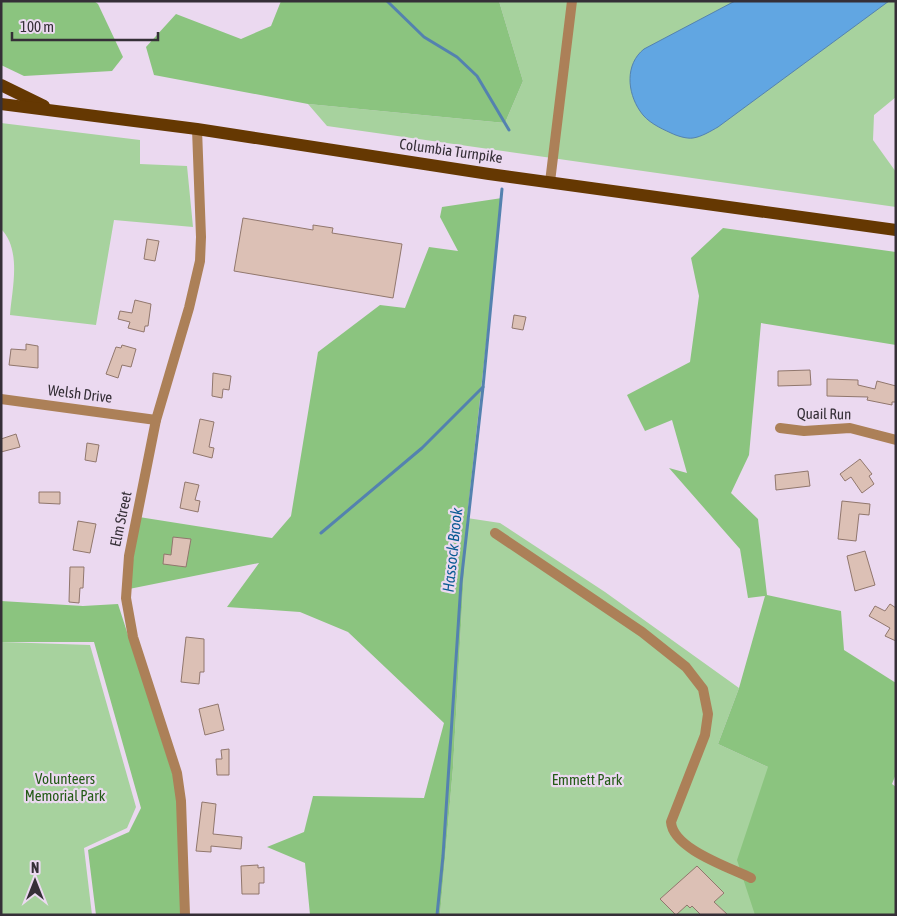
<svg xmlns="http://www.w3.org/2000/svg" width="897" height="916" font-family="'Asap Condensed',sans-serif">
<rect width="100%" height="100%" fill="#ebd9f0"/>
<g fill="#a7d29e">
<polygon points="499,1 896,1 896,97 874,115 873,140 896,172 896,207 327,126 308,104 505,123 523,81"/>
<path d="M1,123L140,140V164L187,166L193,227L114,220L96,325L10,315C12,289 22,250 1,229Z"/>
<polygon points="467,518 500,523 605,592 739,688 718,744 768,767 852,915 440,915 453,768"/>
<polygon points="2,642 90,645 136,807 127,828 84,848 92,915 1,915"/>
</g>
<g fill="#8bc47f">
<polygon points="1,1 94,1 98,4 123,57 112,71 24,76 1,65"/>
<polygon points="281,1 499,1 523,81 505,123 308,104 154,75 146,47 176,14 241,39 271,26"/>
<polygon points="502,198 467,518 453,768 440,915 310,915 305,863 267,847 304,832 313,796 424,798 444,723 348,632 300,612 227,607 259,563 129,589 139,517 272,538 291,516 318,352 380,305 405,308 429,247 458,251 440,217 442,207"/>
<polygon points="723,228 896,252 896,345 761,323 749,455 731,493 758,519 767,595 841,611 844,650 896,683 896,774 892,784 896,787 896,915 755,915 737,860 768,767 718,744 739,688 765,596 748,598 740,549 669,468 687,473 672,420 645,431 627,395 690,362 699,296 691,258"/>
<polygon points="1,601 83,606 118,604 182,803 186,915 96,915 88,850 129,832 141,808 94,642 1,642"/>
</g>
<path fill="#61a6e2" stroke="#5482af" d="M735,1H889L718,127C711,131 701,137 693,138C687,139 677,136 671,133C660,128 647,122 640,111C627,92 625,64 644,49Z"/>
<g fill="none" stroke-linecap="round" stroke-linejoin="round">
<g stroke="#5482af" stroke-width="3">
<polyline points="387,1 424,37 457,57 477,76 509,130"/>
<polyline points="321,533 422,448 483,387"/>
<polyline points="437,915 443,856 461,583 483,387 502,189"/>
</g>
</g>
<g fill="#dcc0b5" stroke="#91776d">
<polygon points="243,218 313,230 313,225 333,228 332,233 402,244 393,298 234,271"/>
<polygon points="147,239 159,241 155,261 144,259"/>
<polygon points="135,300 151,304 148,326 145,326 144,332 128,328 130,322 118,319 120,311 132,313"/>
<polygon points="514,315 526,317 523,330 512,328"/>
<polygon points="26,344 38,346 38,368 9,365 11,349 26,350"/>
<polygon points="122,345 136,349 131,367 122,365 118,378 106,374 116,347 121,348"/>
<polygon points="810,370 811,385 778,386 778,371"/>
<polygon points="213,373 231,376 229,390 223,389 222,398 212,396"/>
<polygon points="827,379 858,380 858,385 875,389 877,381 896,386 896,402 892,402 892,405 867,400 868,397 827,396"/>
<polygon points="200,419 214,422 209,447 214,448 212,458 193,453"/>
<polygon points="16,434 20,447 1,452 1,439"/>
<polygon points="87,443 99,445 96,462 85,460"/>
<polygon points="860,459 872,474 869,476 874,484 862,493 851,477 845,481 840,474"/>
<polygon points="808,471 810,486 776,490 775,475"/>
<polygon points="185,482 199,485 195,500 200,501 198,512 180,508"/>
<polygon points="39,492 60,492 60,504 39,503"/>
<polygon points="842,501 870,504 869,515 859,514 856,541 838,539"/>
<polygon points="78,521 96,524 90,553 73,550"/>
<polygon points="173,537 191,539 186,567 163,564 164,554 171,555"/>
<polygon points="865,551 875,585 855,591 847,556"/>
<polygon points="70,567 84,567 83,588 80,588 79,603 69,602"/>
<polygon points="890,604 896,608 896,641 885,636 890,628 869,616 875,606 885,611"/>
<polygon points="186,637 204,639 204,672 200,672 199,684 181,682"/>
<polygon points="218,704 224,730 205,735 199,709"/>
<polygon points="229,749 229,775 217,775 216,759 222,759 221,750"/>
<polygon points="202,802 216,804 213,834 242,837 241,849 211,846 211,852 196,851"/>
<polygon points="258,865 258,868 264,867 264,883 259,883 259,894 242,894 241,866"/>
<polygon points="697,866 724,893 714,902 728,915 701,915 692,906 690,908 687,905 676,915 660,899"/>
</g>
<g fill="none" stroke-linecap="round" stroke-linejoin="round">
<g stroke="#ac8058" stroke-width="10">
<polyline points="550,182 572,1"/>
<polyline points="1,399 156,420"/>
<polyline points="780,428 804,431 850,428 896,440"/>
<path d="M495,533L642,632L686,667L703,689L708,714L705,735L671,822C673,849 729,867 751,878"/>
<polyline points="185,915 181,801 177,773 133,637 126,598 129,556 156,420 189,308 200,261 201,237 197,129"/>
</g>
<g stroke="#653802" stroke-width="12">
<polyline points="1,85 44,106"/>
<polyline points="1,104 197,129 489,174 896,230"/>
</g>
</g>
<g text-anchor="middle" stroke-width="4.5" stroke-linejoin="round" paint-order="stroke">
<g font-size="15" fill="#352f37" stroke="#ebd9f0">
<text transform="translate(451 151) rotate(8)" y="5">Columbia Turnpike</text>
<text transform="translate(80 394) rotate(7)" y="5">Welsh Drive</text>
<text transform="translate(824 414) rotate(1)" y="5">Quail Run</text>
<text transform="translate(121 519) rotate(-78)" y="5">Elm Street</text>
</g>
<g font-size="15" fill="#245b17" stroke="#ebd9f0">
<text x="65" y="784">Volunteers<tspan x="65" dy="17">Memorial Park</tspan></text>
<text x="587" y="785">Emmett Park</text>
</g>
<g font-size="16" font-style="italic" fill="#0a5b93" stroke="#ebd9f0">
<text transform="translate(452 550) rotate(-84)" y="6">Hassock Brook</text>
</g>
</g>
<rect width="897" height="916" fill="none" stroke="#352f37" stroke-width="5"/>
<g transform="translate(35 881)" stroke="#ebd9f0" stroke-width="4" paint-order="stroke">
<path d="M0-4L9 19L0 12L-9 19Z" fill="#352f37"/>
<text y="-8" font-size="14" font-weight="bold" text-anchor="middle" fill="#352f37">N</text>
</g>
<path d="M12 32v8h146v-8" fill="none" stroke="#352f37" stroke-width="2.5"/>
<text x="20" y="32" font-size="15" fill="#352f37" stroke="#ebd9f0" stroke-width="4" paint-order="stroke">100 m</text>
</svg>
